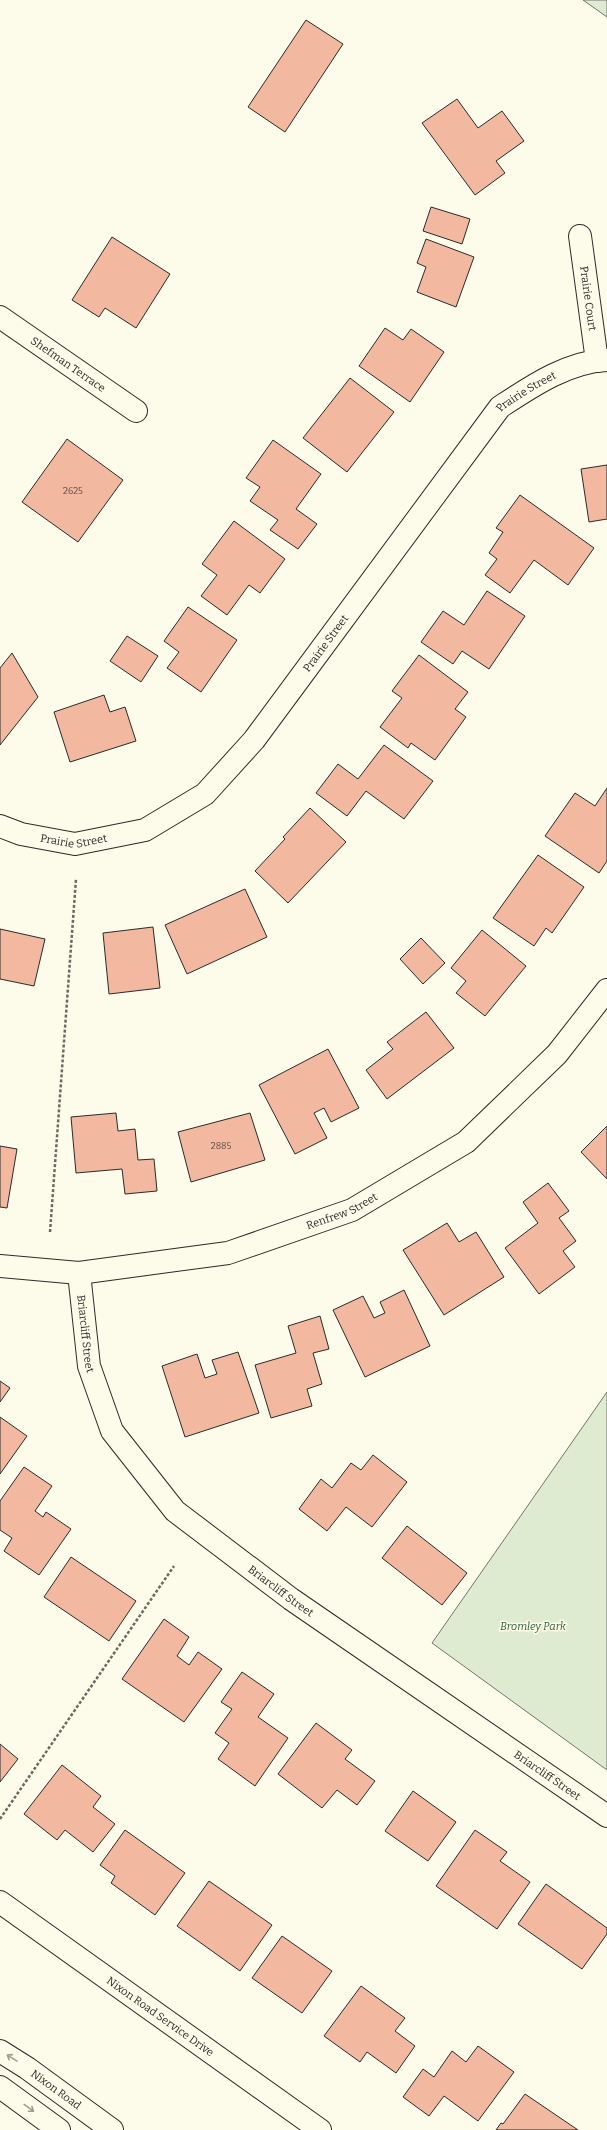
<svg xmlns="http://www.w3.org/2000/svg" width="607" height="2130" font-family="Bitter,serif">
<rect width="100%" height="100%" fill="#fdfbea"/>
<g fill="#deebd1" stroke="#74746e">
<polygon points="583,0 607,0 607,17"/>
<polygon points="607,1392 607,1770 432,1643"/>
</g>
<g fill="#f2b8a0" stroke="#2b2b2b">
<polygon points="306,20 343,44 285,132 248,107"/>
<polygon points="457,99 478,128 502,111 524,141 496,161 505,173 475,195 422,123"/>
<polygon points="431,207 470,219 462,244 423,231"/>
<polygon points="112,237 170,274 136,328 105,308 99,317 72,300"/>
<polygon points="426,239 474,257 456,307 417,292 426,267 417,263"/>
<polygon points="385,328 403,340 411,329 444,352 410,402 359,366"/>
<polygon points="350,378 394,412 347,472 303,438"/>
<polygon points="67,439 123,480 78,542 22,502"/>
<polygon points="273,440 321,474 296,509 317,524 298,549 270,530 278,520 250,501 260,487 246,478"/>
<polygon points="607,465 607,519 589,522 581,469"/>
<polygon points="520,495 594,548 568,585 534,560 510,593 485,575 497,559 489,553 503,532 496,528"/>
<polygon points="234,521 285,559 260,593 249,585 227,615 201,596 217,575 202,564"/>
<polygon points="487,591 525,616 489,669 462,651 453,664 421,642 443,611 464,625"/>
<polygon points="188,607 237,640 201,692 167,668 179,652 164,641"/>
<polygon points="127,636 158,656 141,682 110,661"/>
<polygon points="12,653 38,697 0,745 0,668"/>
<polygon points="419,655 468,692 455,709 466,717 435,760 411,743 408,748 380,727 402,698 392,691"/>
<polygon points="104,695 110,712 125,707 136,741 70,762 54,712"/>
<polygon points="384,745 433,781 404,819 366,791 347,816 316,793 338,764 358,779"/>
<polygon points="607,788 607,861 599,873 545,836 575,793 595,806"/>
<polygon points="310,808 346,842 288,903 255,871 285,839 283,837"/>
<polygon points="538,855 584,887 552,933 546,928 534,946 493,918"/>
<polygon points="245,889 267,937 187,974 165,925"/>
<polygon points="153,927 160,988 109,994 103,933"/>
<polygon points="0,929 45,939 34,986 0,979"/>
<polygon points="482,930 526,966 485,1016 456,993 466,981 451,968"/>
<polygon points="421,938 445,963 423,984 400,959"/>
<polygon points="426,1012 454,1048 387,1099 366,1070 393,1049 387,1042"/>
<polygon points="328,1049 359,1108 331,1122 324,1108 314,1113 327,1138 295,1154 259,1085"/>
<polygon points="116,1113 118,1131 135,1129 138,1160 154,1159 157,1191 125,1194 122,1169 76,1173 71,1117"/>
<polygon points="250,1113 265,1160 191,1182 178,1132"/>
<polygon points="607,1126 607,1179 581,1152"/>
<polygon points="0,1146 17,1149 7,1208 0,1207"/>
<polygon points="548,1183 569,1211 559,1218 576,1241 563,1251 575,1267 539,1294 505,1248 538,1223 523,1202"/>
<polygon points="447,1223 459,1242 476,1232 504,1277 444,1315 403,1250"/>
<polygon points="404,1290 430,1346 365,1377 333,1310 363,1296 374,1318 385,1313 380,1302"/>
<polygon points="320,1316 329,1349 313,1353 322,1384 307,1389 312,1406 271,1418 255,1365 296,1353 288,1326"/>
<polygon points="238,1352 259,1413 185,1437 162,1366 197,1354 205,1378 217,1374 212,1360"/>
<polygon points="0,1381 10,1388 0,1402"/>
<polygon points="0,1417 27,1436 0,1474"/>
<polygon points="373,1455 407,1482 372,1527 346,1507 327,1531 299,1509 321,1479 332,1488 351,1463 361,1470"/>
<polygon points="24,1467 52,1486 35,1511 43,1517 46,1512 71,1529 39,1575 4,1551 12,1538 0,1530 0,1501"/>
<polygon points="407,1526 467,1573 442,1605 382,1558"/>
<polygon points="71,1557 136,1601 109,1641 44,1597"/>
<polygon points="164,1619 189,1637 177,1656 189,1665 198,1652 222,1669 184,1722 122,1679"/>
<polygon points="242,1672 274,1694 258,1717 288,1738 255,1786 218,1759 229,1743 215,1733 232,1709 221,1702"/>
<polygon points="316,1723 352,1750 345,1759 375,1781 357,1805 337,1790 322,1808 278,1774"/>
<polygon points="0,1744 18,1759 0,1782"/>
<polygon points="62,1765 101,1796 93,1807 115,1824 93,1852 65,1830 57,1840 24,1814"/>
<polygon points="413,1791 456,1822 428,1861 385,1831"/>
<polygon points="125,1830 185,1873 155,1915 111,1883 115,1876 100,1865"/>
<polygon points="475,1830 507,1852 500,1861 530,1882 497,1929 436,1886"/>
<polygon points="209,1881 272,1925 240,1971 177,1926"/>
<polygon points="546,1884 607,1928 607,1934 582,1969 518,1924"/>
<polygon points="282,1936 332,1971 302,2013 252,1978"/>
<polygon points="361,1986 405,2018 395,2031 415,2046 396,2073 367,2052 360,2062 324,2036"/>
<polygon points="478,2046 514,2072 478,2121 444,2096 429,2116 403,2097 423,2069 434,2077 452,2051 466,2062"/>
<polygon points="525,2094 578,2130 496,2130 501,2123 503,2124"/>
</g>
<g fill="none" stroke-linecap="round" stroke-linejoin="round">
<defs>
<g id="minor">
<path id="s1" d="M580,236L597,361"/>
<path id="s2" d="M0,317L136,411"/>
<path id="s3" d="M0,826L21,834L75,844L145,830L205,794L254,740L500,407C532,386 567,362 607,360"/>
<path id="s4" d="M0,1266L79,1273L228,1253L352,1210L466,1142L557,1054L607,990"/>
<path id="s5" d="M79,1273L89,1366L112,1431L175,1511L291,1599L607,1816"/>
<path id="s6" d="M0,1902L320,2130"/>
</g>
<g id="major">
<path id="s7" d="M0,2051L27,2068L112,2130"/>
<polyline points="0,2087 59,2130"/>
</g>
</defs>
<use href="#minor" stroke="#2b2b2b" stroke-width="24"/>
<use href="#major" stroke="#2b2b2b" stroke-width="24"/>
<g stroke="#6a6964" stroke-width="2.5" stroke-dasharray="3 2" stroke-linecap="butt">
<polyline points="50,1232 76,879"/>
<polyline points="0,1819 174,1566"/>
</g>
<use href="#minor" stroke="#fdfbea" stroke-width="22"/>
<use href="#major" stroke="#fdfbea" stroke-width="22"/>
</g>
<defs><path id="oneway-shaft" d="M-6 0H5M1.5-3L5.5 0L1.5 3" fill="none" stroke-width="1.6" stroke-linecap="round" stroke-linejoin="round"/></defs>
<g stroke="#9e9d94">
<use href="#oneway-shaft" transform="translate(12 2058) rotate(-148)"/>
<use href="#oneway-shaft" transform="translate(29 2108) rotate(36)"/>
</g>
<g text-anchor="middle" stroke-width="3" stroke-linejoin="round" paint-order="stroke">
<g font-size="9" fill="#5d4e48">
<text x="73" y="494">2625</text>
<text x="221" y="1149">2885</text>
</g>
<g font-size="11" fill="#2b2b2b" stroke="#fdfbea">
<text dy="4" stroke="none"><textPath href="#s1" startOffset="63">Prairie Court</textPath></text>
<text dy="4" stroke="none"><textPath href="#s2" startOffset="83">Shefman Terrace</textPath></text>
<text dy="4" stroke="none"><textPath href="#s3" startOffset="736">Prairie Street</textPath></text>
<text dy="4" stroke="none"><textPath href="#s3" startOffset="412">Prairie Street</textPath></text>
<text dy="4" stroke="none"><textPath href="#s3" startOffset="76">Prairie Street</textPath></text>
<text dy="4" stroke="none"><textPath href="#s4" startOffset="351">Renfrew Street</textPath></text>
<text dy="4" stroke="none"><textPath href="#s5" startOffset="61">Briarcliff Street</textPath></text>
<text dy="4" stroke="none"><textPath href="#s5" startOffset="397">Briarcliff Street</textPath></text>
<text dy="4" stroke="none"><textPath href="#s5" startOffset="721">Briarcliff Street</textPath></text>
<text dy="4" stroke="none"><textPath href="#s6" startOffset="197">Nixon Road Service Drive</textPath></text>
<text dy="4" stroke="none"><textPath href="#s7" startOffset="68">Nixon Road</textPath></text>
</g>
<g font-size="11" font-style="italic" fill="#34623c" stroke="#fdfbea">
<text x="533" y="1630">Bromley Park</text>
</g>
</g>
</svg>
